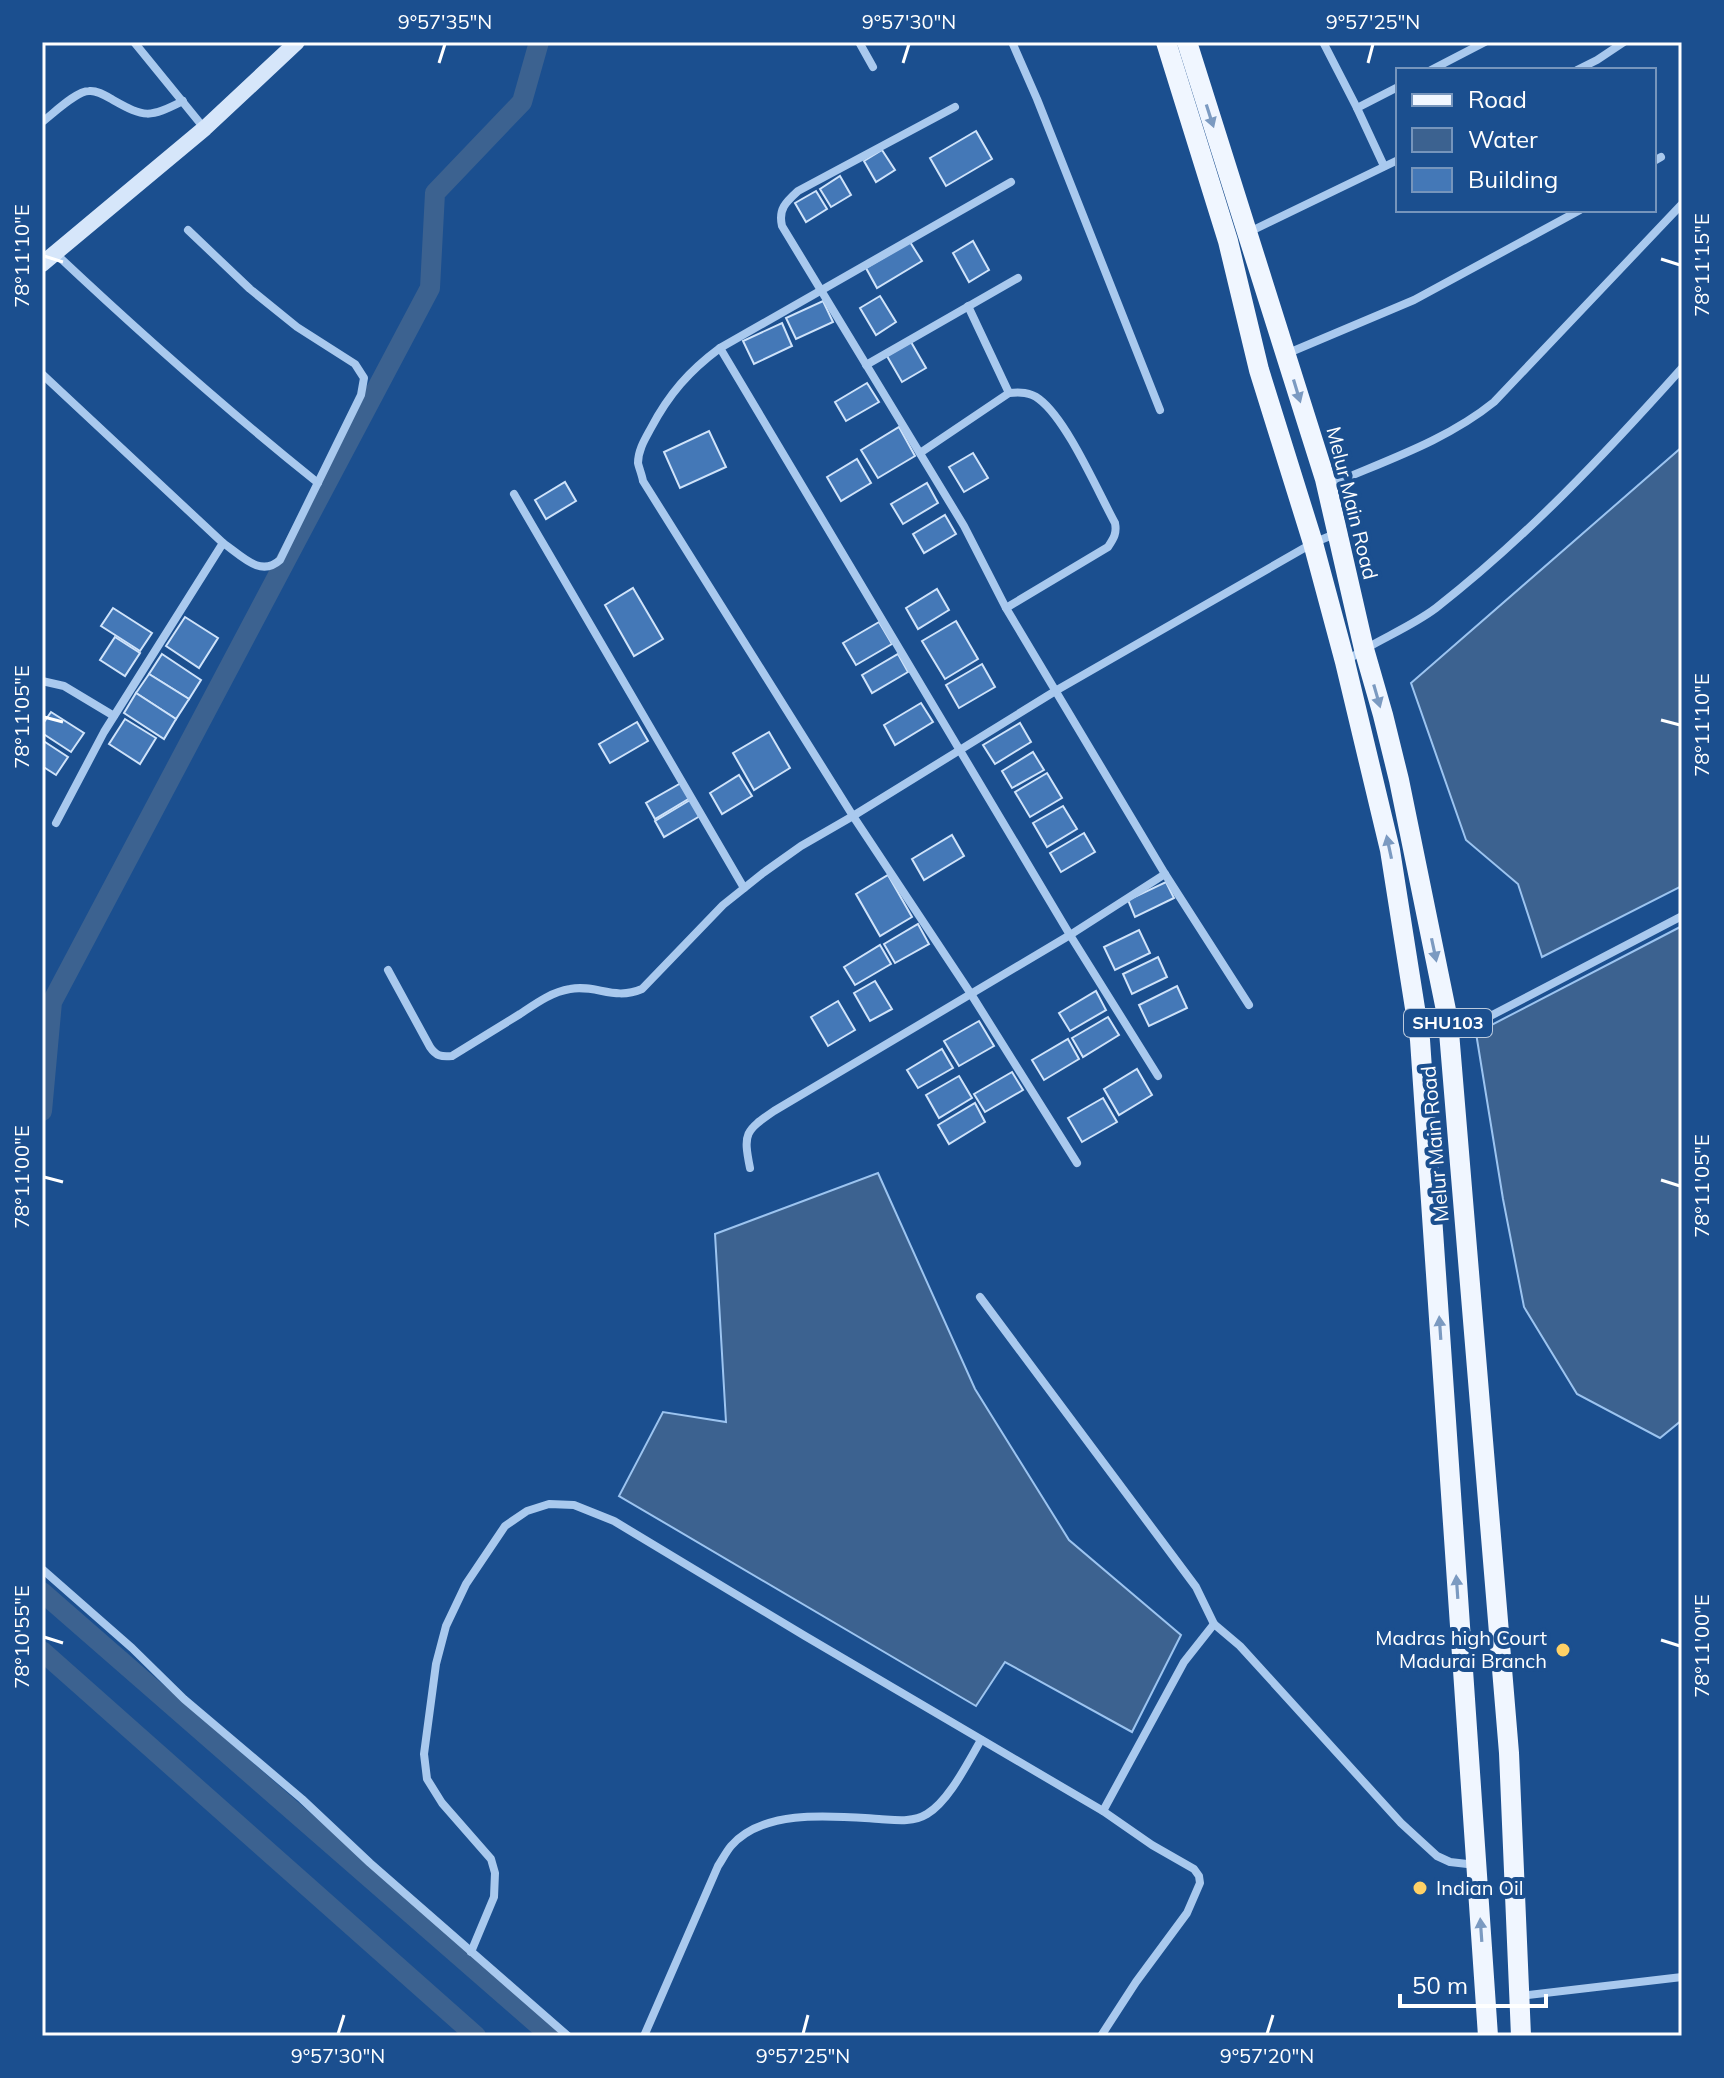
<svg xmlns="http://www.w3.org/2000/svg" width="1724" height="2078" font-family="Mulish,sans-serif">
<rect width="100%" height="100%" fill="#1b4f8f"/>
<g fill="#3c6290" stroke="#9cc4f0" stroke-width="2">
<polygon points="1682,447 1682,886 1542,957 1518,884 1466,840 1411,683"/>
<polygon points="1682,926 1682,1420 1660,1438 1577,1394 1524,1307 1503,1199 1476,1033"/>
<polygon points="878,1173 975,1389 1069,1540 1181,1635 1132,1732 1005,1662 976,1706 619,1496 663,1412 726,1422 715,1234"/>
</g>
<g fill="none" stroke-linecap="round" stroke-linejoin="round">
<g stroke="#3c6290" stroke-width="20">
<polyline points="42,1111 52,1002 430,288 435,193 522,102 539,42"/>
<polyline points="42,1592 551,2036"/>
<polyline points="42,1651 476,2036"/>
</g>
</g>
<g fill="#4478b7" stroke="#cfe3fa" stroke-width="2">
<polygon points="976,131 992,159 946,186 930,158"/>
<polygon points="882,150 895,170 876,182 864,161"/>
<polygon points="840,176 851,195 831,207 820,189"/>
<polygon points="816,191 827,209 806,222 795,203"/>
<polygon points="973,241 989,270 969,282 953,253"/>
<polygon points="910,242 922,261 877,288 866,268"/>
<polygon points="880,296 896,322 876,335 860,308"/>
<polygon points="823,301 833,322 796,339 786,318"/>
<polygon points="782,323 792,346 754,364 743,341"/>
<polygon points="911,342 926,368 902,382 887,356"/>
<polygon points="867,383 879,402 846,421 835,402"/>
<polygon points="899,427 915,456 878,478 861,450"/>
<polygon points="709,431 726,467 680,488 664,452"/>
<polygon points="973,453 988,478 964,492 949,467"/>
<polygon points="857,459 871,483 841,501 827,477"/>
<polygon points="565,482 576,501 546,519 535,500"/>
<polygon points="927,483 938,503 903,524 891,504"/>
<polygon points="945,515 956,534 924,553 913,534"/>
<polygon points="633,588 663,639 634,656 605,605"/>
<polygon points="937,589 949,610 918,629 906,608"/>
<polygon points="113,608 152,633 140,651 101,626"/>
<polygon points="185,617 218,638 199,668 166,646"/>
<polygon points="956,621 978,659 945,679 922,641"/>
<polygon points="879,622 892,644 856,665 843,643"/>
<polygon points="115,637 140,653 125,676 100,660"/>
<polygon points="162,654 201,680 189,699 149,674"/>
<polygon points="898,654 908,672 872,693 862,675"/>
<polygon points="982,664 995,687 959,708 946,685"/>
<polygon points="149,674 189,699 176,719 136,693"/>
<polygon points="136,693 176,719 164,739 124,713"/>
<polygon points="921,703 933,722 895,745 884,725"/>
<polygon points="51,712 84,733 71,752 42,733 42,725"/>
<polygon points="125,719 156,738 140,764 109,744"/>
<polygon points="637,722 648,741 610,763 599,744"/>
<polygon points="1020,723 1031,742 995,764 983,745"/>
<polygon points="769,732 790,768 754,790 733,753"/>
<polygon points="42,740 68,757 56,775 42,766"/>
<polygon points="1033,752 1044,770 1012,788 1002,771"/>
<polygon points="1047,773 1062,798 1030,817 1015,792"/>
<polygon points="739,775 752,796 722,814 710,793"/>
<polygon points="681,783 690,798 655,819 646,803"/>
<polygon points="690,800 700,816 664,837 655,821"/>
<polygon points="1063,806 1077,829 1047,847 1033,823"/>
<polygon points="1084,833 1095,852 1061,872 1050,853"/>
<polygon points="952,835 964,856 924,880 912,859"/>
<polygon points="888,875 912,917 880,936 856,894"/>
<polygon points="1166,882 1174,898 1135,917 1128,900"/>
<polygon points="918,924 929,944 895,963 884,944"/>
<polygon points="1139,930 1150,953 1115,970 1104,947"/>
<polygon points="880,945 891,964 855,985 844,967"/>
<polygon points="1158,957 1167,977 1132,994 1123,974"/>
<polygon points="875,981 892,1009 870,1021 854,993"/>
<polygon points="1177,986 1187,1008 1149,1026 1139,1005"/>
<polygon points="1096,991 1106,1010 1070,1031 1059,1013"/>
<polygon points="838,1001 855,1030 828,1046 811,1017"/>
<polygon points="1108,1017 1119,1035 1083,1057 1072,1038"/>
<polygon points="979,1021 994,1046 959,1066 944,1041"/>
<polygon points="1068,1039 1079,1059 1044,1080 1032,1060"/>
<polygon points="942,1049 953,1068 918,1088 907,1070"/>
<polygon points="1137,1069 1152,1095 1119,1115 1104,1089"/>
<polygon points="1012,1072 1023,1090 985,1112 974,1094"/>
<polygon points="959,1076 972,1098 939,1118 926,1095"/>
<polygon points="1103,1098 1117,1122 1082,1142 1068,1118"/>
<polygon points="975,1103 985,1122 949,1144 938,1125"/>
</g>
<g fill="none" stroke-linecap="round" stroke-linejoin="round">
<g stroke="#a9c9ee" stroke-width="8">
<polyline points="134,42 204,128"/>
<polyline points="859,42 873,67"/>
<polyline points="1012,42 1037,99 1160,410"/>
<polyline points="1323,42 1357,108 1384,166"/>
<polyline points="1431,70 1485,42"/>
<polyline points="1577,70 1597,60 1624,42"/>
<path d="M955,107L798,191C786,202 778,209 782,226L964,526L1006,608L1165,874L1249,1005"/>
<polyline points="1357,108 1398,87"/>
<path d="M42,122C53,114 76,91 89,91C97,90 106,96 113,100C145,118 149,118 183,101"/>
<polyline points="1654,161 1661,157"/>
<path d="M1011,182L720,348C689,371 669,394 651,428C645,439 638,450 638,463C639,468 642,475 643,481L853,816L971,994L1077,1163"/>
<polyline points="1247,233 1398,160"/>
<path d="M55,253C140,333 227,410 318,483"/>
<polyline points="968,306 1009,393"/>
<polyline points="720,348 1070,935 1158,1076"/>
<polyline points="1286,354 1414,300 1580,210"/>
<polyline points="866,365 1018,278"/>
<polyline points="42,374 223,543"/>
<path d="M920,453L1009,393C1020,392 1030,392 1039,399C1067,420 1097,490 1115,523C1117,533 1114,538 1108,547L1006,608"/>
<path d="M1327,486C1384,461 1446,441 1494,402L1682,204"/>
<polyline points="514,494 744,888"/>
<path d="M1346,661C1374,641 1408,629 1436,608C1527,537 1605,454 1682,368"/>
<polyline points="42,681 64,686 114,716"/>
<path d="M56,823L104,732L223,543C241,555 260,578 280,560L361,395L364,378L355,364L297,327L250,289L188,230"/>
<path d="M388,970L430,1047C436,1056 441,1057 452,1056C475,1042 497,1028 520,1014C535,1004 551,992 570,989C596,984 614,1001 642,989L723,905L763,873L801,846L853,816L1057,690L1313,543L1335,534"/>
<polyline points="1452,1036 1682,916"/>
<path d="M750,1168C743,1133 745,1131 774,1111L1070,935L1165,874"/>
<polyline points="980,1297 1196,1587 1214,1624"/>
<polyline points="42,1569 132,1648 184,1699 302,1799 370,1863 568,2036"/>
<polyline points="1103,1811 1184,1662 1214,1624 1240,1646 1401,1823 1437,1856 1450,1862 1476,1865"/>
<polyline points="471,1952 494,1897 495,1873 491,1859 442,1803 427,1779 424,1754 436,1664 446,1626 466,1584 505,1526 527,1511 549,1504 574,1505 614,1521 805,1636 1103,1811 1152,1845 1194,1869 1199,1876 1200,1883 1187,1913 1136,1982 1101,2036"/>
<polyline points="1520,1996 1682,1977"/>
<path d="M644,2036L718,1866C722,1860 726,1852 731,1846C764,1808 834,1816 879,1819C895,1820 912,1823 927,1814C949,1801 968,1762 981,1740"/>
</g>
<polyline stroke="#d6e6fa" stroke-width="16" points="42,264 205,128 297,42"/>
<g stroke="#f0f6ff" stroke-width="20">
<polyline points="1166,42 1228,241 1259,370 1313,543 1345,662 1390,850 1420,1040 1488,2036"/>
<polyline points="1187,42 1325,479 1364,649 1383,715 1399,780 1448,1020 1509,1753 1521,2036"/>
</g>
</g>
<defs><path id="oneway-solid" d="M-6-.8H1V-3.2L6.5 0L1 3.2V.8H-6Z" transform="scale(2)"/></defs>
<g fill="#7b9ac1">
<use href="#oneway-solid" transform="translate(1210 116) rotate(72)"/>
<use href="#oneway-solid" transform="translate(1297 391) rotate(73)"/>
<use href="#oneway-solid" transform="translate(1377 696) rotate(74)"/>
<use href="#oneway-solid" transform="translate(1389 847) rotate(-102)"/>
<use href="#oneway-solid" transform="translate(1434 950) rotate(78)"/>
<use href="#oneway-solid" transform="translate(1440 1328) rotate(-94)"/>
<use href="#oneway-solid" transform="translate(1457 1587) rotate(-94)"/>
<use href="#oneway-solid" transform="translate(1481 1930) rotate(-94)"/>
</g>
<path fill="none" stroke="#fff" stroke-width="3" d="M439,63L445,44M903,63L909,44M1368,63L1373,44M44,256L63,262M1661,259L1680,265M44,717L63,722M1661,720L1680,725M44,1177L63,1182M1661,1180L1680,1186M44,1637L63,1643M1661,1640L1680,1646M338,2034L344,2015M803,2034L808,2015M1267,2034L1273,2015"/>
<g fill="#ffd166" stroke="#1b4f8f" stroke-width="3">
<circle cx="1563" cy="1650" r="8"/>
<circle cx="1420" cy="1888" r="8"/>
</g>
<g text-anchor="middle" stroke-width="8" stroke-linejoin="round" paint-order="stroke">
<rect fill="#1b4f8f" stroke="#bbcadd" stroke-width="2" x="1404" y="1009" width="88" height="28" rx="6"/>
<g font-size="18" font-weight="bold" fill="#fff">
<text x="1448" y="1029">SHU103</text>
</g>
<g font-size="20" fill="#fff" stroke="#1b4f8f">
<text transform="translate(1352 503) rotate(76)" y="7">Melur Main Road</text>
<text transform="translate(1435 1144) rotate(-95)" y="7">Melur Main Road</text>
</g>
<g font-size="20" fill="#fff" stroke="#1b4f8f" text-anchor="end">
<text x="1547" y="1645">Madras high Court<tspan x="1547" dy="23">Madurai Branch</tspan></text>
<text x="1436" y="1895" text-anchor="start">Indian Oil</text>
</g>
</g>
<rect width="1724" height="2078" fill="none" stroke="#1b4f8f" stroke-width="88"/>
<rect x="1396" y="68" width="260" height="144" fill="#1b4f8f" stroke="#7695bc" stroke-width="2"/>
<rect x="1412" y="94" width="40" height="12" fill="#f0f6ff" stroke="#7695bc" stroke-width="2"/>
<text x="1468" y="108" font-size="24" fill="#ffffff">Road</text>
<rect x="1412" y="128" width="40" height="24" fill="#3c6290" stroke="#7695bc" stroke-width="2"/>
<text x="1468" y="148" font-size="24" fill="#ffffff">Water</text>
<rect x="1412" y="168" width="40" height="24" fill="#4478b7" stroke="#7695bc" stroke-width="2"/>
<text x="1468" y="188" font-size="24" fill="#ffffff">Building</text>
<path d="M1400 1994v12h146v-12" fill="none" stroke="#ffffff" stroke-width="4"/>
<text x="1412" y="1994" font-size="24" fill="#ffffff" stroke="#1b4f8f" stroke-width="6" paint-order="stroke">50 m</text>
<rect x="44" y="44" width="1636" height="1990" fill="none" stroke="#fff" stroke-width="3"/>
<g font-size="20" text-anchor="middle" fill="#fff">
<text x="445" y="29">9°57'35"N</text>
<text x="909" y="29">9°57'30"N</text>
<text x="1373" y="29">9°57'25"N</text>
<text transform="translate(22 256) rotate(-90)" y="7">78°11'10"E</text>
<text transform="translate(1702 265) rotate(-90)" y="7">78°11'15"E</text>
<text transform="translate(22 717) rotate(-90)" y="7">78°11'05"E</text>
<text transform="translate(1702 725) rotate(-90)" y="7">78°11'10"E</text>
<text transform="translate(22 1177) rotate(-90)" y="7">78°11'00"E</text>
<text transform="translate(1702 1186) rotate(-90)" y="7">78°11'05"E</text>
<text transform="translate(22 1637) rotate(-90)" y="7">78°10'55"E</text>
<text transform="translate(1702 1646) rotate(-90)" y="7">78°11'00"E</text>
<text x="338" y="2063">9°57'30"N</text>
<text x="803" y="2063">9°57'25"N</text>
<text x="1267" y="2063">9°57'20"N</text>
</g>
</svg>
